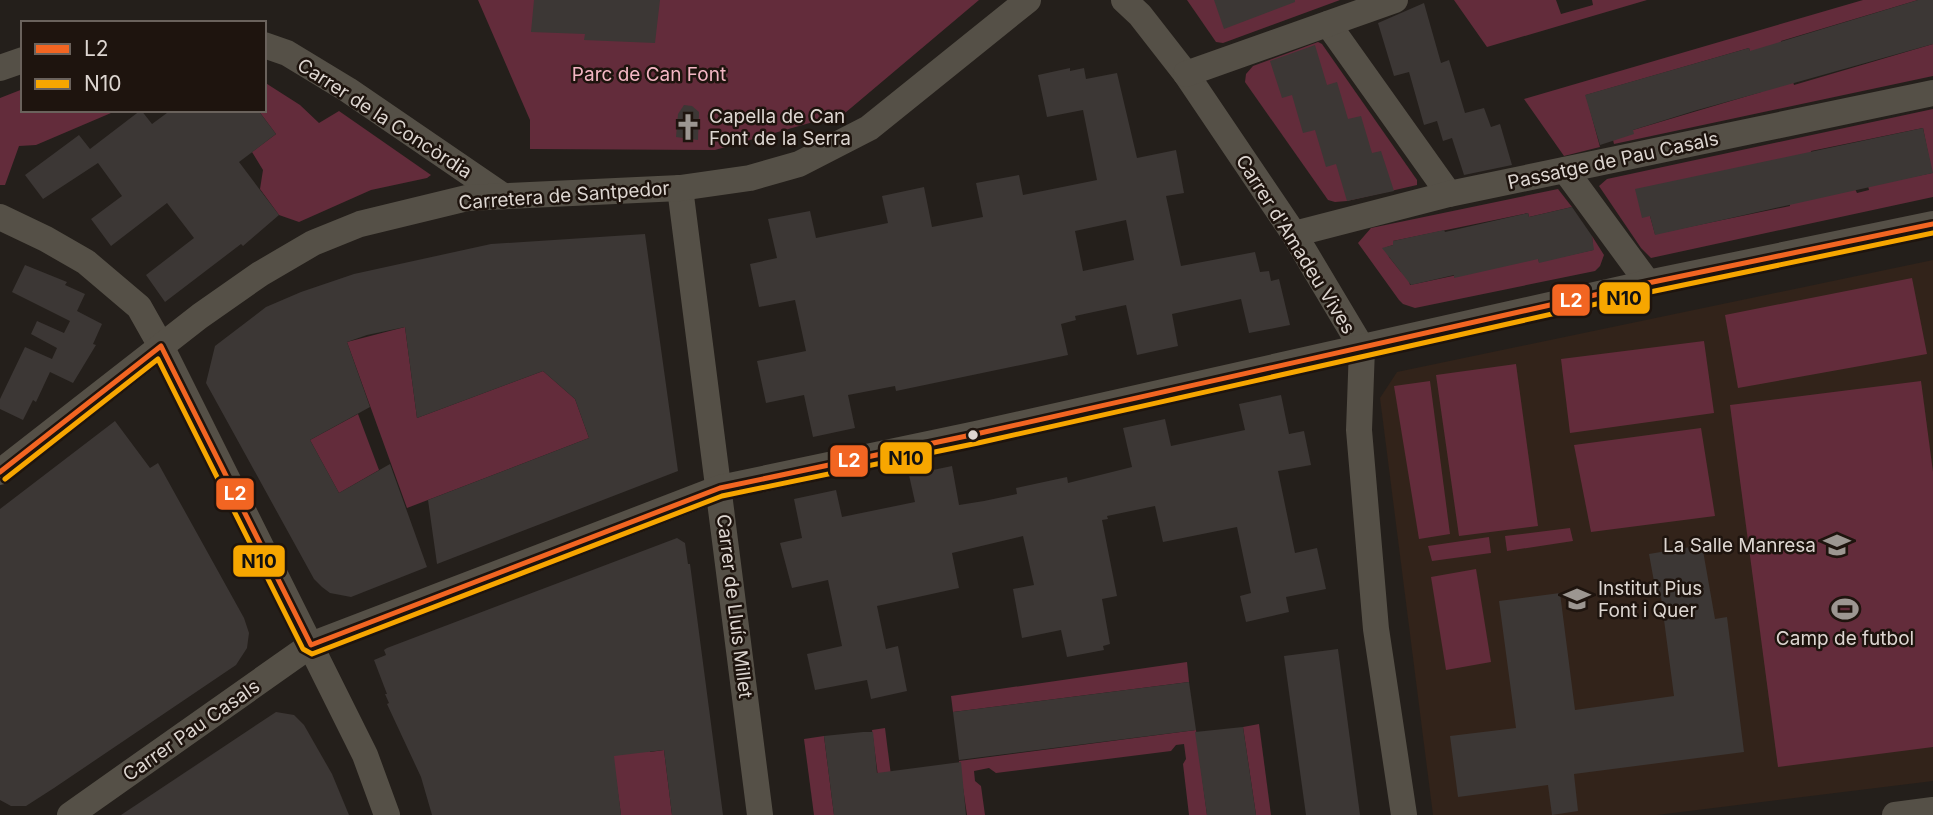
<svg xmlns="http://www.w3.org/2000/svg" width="1933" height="815" font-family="Inter,sans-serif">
<rect width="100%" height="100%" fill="#241f1b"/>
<polygon fill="#32231a" points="1933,260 1933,781 1657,815 1433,815 1380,398 1397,372"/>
<g fill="#632c3b" fill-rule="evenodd">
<polygon points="478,0 979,0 845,113 715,150 530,149 530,120"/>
<polygon points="1187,0 1340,0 1223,43 1216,42"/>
<polygon points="1454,0 1556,0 1561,14 1593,5 1592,0 1647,0 1487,47"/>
<polygon points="1863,0 1918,0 1781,41 1794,85 1933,44 1933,76 1614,144 1613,140 1633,130 1761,92 1749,48 1586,95 1600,147 1564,156 1524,99"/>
<polygon points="1318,42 1322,44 1417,180 1417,185 1347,201 1335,202 1328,200 1245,82 1246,74 1253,66"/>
<polygon points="264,82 300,105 319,123 339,111 431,175 427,178 371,190 299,222 279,215 260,189 263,170 252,152 276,134 258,110 264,110"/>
<polygon points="23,89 23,110 118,110 36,145 19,146 5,185 0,185 0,98"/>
<path d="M1933,109V197L1651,258L1641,248L1599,186L1607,179ZM1923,128L1932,173L1868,186L1869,190L1857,193L1855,189L1820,197L1811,151ZM1780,159L1790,206L1655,234L1650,216Z"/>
<polygon points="1558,189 1572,207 1529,217 1528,213 1393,241 1393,245 1387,247 1389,257 1401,272 1407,271 1410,285 1538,258 1539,262 1593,250 1592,236 1604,255 1600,266 1595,271 1415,308 1403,304 1399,300 1358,243 1371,228"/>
<polygon points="1912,278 1927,354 1738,388 1725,315"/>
<polygon points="405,327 417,418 543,371 575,399 589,438 407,508 347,342"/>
<polygon points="1704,341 1714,413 1570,433 1561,359"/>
<polygon points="1516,364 1538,526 1459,536 1436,375"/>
<polygon points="1430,381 1450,534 1419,539 1394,386"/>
<polygon points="1921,381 1933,472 1933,747 1778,767 1730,405"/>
<polygon points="358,414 379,470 339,493 310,440"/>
<polygon points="1701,428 1715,516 1591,532 1574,445"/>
<polygon points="1570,528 1573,541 1507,551 1505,536"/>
<polygon points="1489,537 1491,553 1432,561 1428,546"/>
<polygon points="1476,569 1491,662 1446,670 1431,577"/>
<polygon points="1187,662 1189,682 953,712 951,696"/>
<polygon points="645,720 650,752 664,750 672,815 621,815 613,757"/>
<polygon points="1259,724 1271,815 1256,815 1243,727"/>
<polygon points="885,728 896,815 883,815 872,730"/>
<polygon points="1196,730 1207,815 1189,815 1183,764 1186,759 1184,744 1176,745 1171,751 996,773 989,768 974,771 975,781 981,786 985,815 967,815 959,761"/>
<polygon points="824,736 834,815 814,815 804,739"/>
</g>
<g fill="#3c3735" fill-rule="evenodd">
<polygon points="534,0 660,0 655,43 584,40 585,34 531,32"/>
<polygon points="1214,0 1295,0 1295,2 1224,29"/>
<polygon points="1918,0 1933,0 1933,44 1694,111 1633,130 1634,134 1600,145 1585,95 1749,48 1750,51"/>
<polygon points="1424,3 1441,63 1449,60 1465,113 1484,108 1491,127 1500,124 1512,165 1464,175 1452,138 1443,141 1437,121 1424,125 1409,72 1394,76 1378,23"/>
<polygon points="1315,45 1327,85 1337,82 1348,119 1361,116 1372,153 1381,151 1394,191 1347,201 1336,164 1326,167 1315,130 1303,133 1292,95 1282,98 1270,61"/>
<path d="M1070,68V71L1084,68L1086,79L1117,73L1137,158L1176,150L1184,193L1166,196L1181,266L1255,252L1260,272L1269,271L1271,281L1279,279L1290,325L1249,333L1241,299L1172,314L1178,346L1137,355L1126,305L1075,316L1076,320L1061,324L1068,355L896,391L895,386L848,395L855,428L813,437L804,395L766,403L757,361L806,351L795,300L759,307L750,264L777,258L768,219L810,211L816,238L888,223L882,196L924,187L932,227L983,217L976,183L1019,175L1023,195L1097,180L1083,110L1047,117L1038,75ZM1126,220L1134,260L1083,271L1075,231Z"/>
<polygon points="684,105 692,106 699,112 698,140 676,137 678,114"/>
<polygon points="141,110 152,124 171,110 258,110 276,134 239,162 279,215 243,246 241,244 165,302 146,275 194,238 167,203 111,246 91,219 122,196 98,163 43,199 25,175 79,135 90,149"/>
<polygon points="1923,128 1933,173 1655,235 1650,216 1642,218 1635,189"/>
<polygon points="1572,207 1592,236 1594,250 1539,263 1538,259 1454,278 1454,275 1411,285 1382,248 1393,245 1393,241 1444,230 1445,232 1528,213 1529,217"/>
<polygon points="645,234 678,471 437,564 428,500 589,438 575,399 543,371 417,418 405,327 367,335 347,342 370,407 310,440 339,493 390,464 427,567 351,597 330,593 322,587 314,579 206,383 215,346 266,307 301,292 354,274 491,244"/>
<polygon points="25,265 67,282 65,285 85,294 77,311 102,324 93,344 96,345 73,383 50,372 36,402 33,400 23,420 0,409 0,399 25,347 52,359 57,348 31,334 37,321 64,333 70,321 12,292"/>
<polygon points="1281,395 1289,434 1304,431 1311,465 1278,471 1295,553 1317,548 1326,589 1286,597 1289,612 1246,622 1240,596 1251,593 1237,527 1163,542 1155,506 1107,516 1108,519 1102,520 1117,596 1102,599 1110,644 1103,646 1104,650 1067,657 1061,630 1022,638 1013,589 1034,585 1023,536 952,553 959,588 877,606 886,649 898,646 907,691 871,699 867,680 815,690 807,654 842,646 828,580 792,588 780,543 802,538 794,499 836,490 842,517 915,502 909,475 952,466 959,505 984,501 1017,494 1016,488 1067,477 1068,483 1132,467 1123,428 1165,419 1171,446 1245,430 1239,404"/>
<polygon points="115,421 150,468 158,463 244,618 249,633 247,648 236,665 54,788 26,806 11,806 0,800 0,509"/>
<polygon points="677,538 685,543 688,564 690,564 723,815 672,815 664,750 614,756 621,815 432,815 421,777 387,704 389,703 385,694 387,694 374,660 386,655 384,650 387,648"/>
<polygon points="1702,545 1715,619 1727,617 1744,752 1574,774 1578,811 1552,815 1548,785 1458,797 1450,736 1516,728 1499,601 1560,593 1575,710 1674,696 1661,597 1657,598 1649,554"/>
<polygon points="1338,649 1360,815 1306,815 1284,656"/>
<polygon points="1189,682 1196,730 959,760 953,712"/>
<polygon points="276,712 294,715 304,725 332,774 349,815 121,815"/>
<polygon points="1243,727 1256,815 1207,815 1195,732"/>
<polygon points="863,732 873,732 877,773 961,762 966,815 834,815 824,736"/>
</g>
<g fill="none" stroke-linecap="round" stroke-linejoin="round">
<g stroke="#555047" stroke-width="26">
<polyline points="1124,0 1140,15 1186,74 1294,234 1362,348 1359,430 1376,629 1404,815"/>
<polyline points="1328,24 1449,194"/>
<polyline points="264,45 287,53 348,90 503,196"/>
<polyline points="0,68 23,60"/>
<polyline points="1186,74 1395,0"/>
<polyline points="1565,170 1648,283"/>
<polyline points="680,188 760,815"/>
<polyline points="0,217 46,239 86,262 139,307 161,346 365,755 387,815"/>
<polyline points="1294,234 1449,194 1933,93"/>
<polyline points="0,472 200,316 260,274 313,243 360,224 467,198 680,188 750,178 799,164 869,128 1028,0"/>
<polyline points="70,815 311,645 720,488 976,434 1648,283 1933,224"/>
<polyline points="1895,815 1933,810"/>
</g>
<defs>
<polyline id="bus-1" points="0,472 161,346 311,645 720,488 976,434 1648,283 1933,224"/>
<polyline id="bus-2" points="5,479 158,359 303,649 312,654 722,496 978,443 1650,292 1933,233"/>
</defs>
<use href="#bus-1" stroke="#1e140e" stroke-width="10"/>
<use href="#bus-2" stroke="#1e140e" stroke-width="10"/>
<use href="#bus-1" stroke="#f26522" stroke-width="5"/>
<use href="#bus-2" stroke="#f7a600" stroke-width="5"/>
</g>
<defs>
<symbol id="church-bare" viewBox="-9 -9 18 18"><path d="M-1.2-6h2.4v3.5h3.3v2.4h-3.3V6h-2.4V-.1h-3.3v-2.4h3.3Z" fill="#9c9691" stroke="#1e140e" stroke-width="2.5" paint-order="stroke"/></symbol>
<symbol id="school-bare" viewBox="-9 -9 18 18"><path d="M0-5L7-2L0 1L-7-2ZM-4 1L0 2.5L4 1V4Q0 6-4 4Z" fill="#9c9691" stroke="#1e140e" stroke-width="2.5" paint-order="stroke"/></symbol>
<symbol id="stadium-bare" viewBox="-9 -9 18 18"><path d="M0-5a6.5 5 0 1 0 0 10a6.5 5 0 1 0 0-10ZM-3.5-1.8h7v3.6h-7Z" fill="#9c9691" stroke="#1e140e" stroke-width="2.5" paint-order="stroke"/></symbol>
</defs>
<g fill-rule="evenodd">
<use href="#church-bare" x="669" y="108" width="38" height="38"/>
<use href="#school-bare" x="1818" y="526" width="38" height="38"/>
<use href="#school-bare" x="1558" y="580" width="38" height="38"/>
<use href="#stadium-bare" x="1826" y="590" width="38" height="38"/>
</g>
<circle fill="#ddd6d1" stroke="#1e140e" stroke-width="2.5" cx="973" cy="435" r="6"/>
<g text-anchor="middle" stroke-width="5" stroke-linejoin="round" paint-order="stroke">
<g font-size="19" fill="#f3b6c3" stroke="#1e140e">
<text x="649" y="81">Parc de Can Font</text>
</g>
<g font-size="19" fill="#ddd6d1" stroke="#1e140e" text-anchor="start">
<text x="709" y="123">Capella de Can<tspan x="709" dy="22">Font de la Serra</tspan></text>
<text x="1816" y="552" text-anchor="end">La Salle Manresa</text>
<text x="1598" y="595">Institut Pius<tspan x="1598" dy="22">Font i Quer</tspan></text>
<text x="1845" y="645" text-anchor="middle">Camp de futbol</text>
</g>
<g font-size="19" fill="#ddd6d1" stroke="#1e140e">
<text transform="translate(385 118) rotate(33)" y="7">Carrer de la Concòrdia</text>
<text transform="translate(1613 160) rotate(-12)" y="7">Passatge de Pau Casals</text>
<text transform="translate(564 195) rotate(-4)" y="7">Carretera de Santpedor</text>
<text transform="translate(1296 244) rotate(58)" y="7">Carrer d'Amadeu Vives</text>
<text transform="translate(735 606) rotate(83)" y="7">Carrer de Lluís Millet</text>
<text transform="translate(191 730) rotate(-35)" y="7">Carrer Pau Casals</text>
</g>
</g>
<g stroke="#1e140e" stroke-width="2.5">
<rect x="1598" y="281" width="53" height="34" rx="7" fill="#f7a600"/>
<rect x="1551" y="283" width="40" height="34" rx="7" fill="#f26522"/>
<rect x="879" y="441" width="54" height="34" rx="7" fill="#f7a600"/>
<rect x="829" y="444" width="40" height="34" rx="7" fill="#f26522"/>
<rect x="215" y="477" width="40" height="34" rx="7" fill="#f26522"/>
<rect x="232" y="544" width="54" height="34" rx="7" fill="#f7a600"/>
</g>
<g font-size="19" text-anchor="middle" font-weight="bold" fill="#fff">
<text x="1571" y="307">L2</text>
<text x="849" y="467">L2</text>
<text x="235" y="500">L2</text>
</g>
<g font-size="19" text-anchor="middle" font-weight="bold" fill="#111">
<text x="1624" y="305">N10</text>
<text x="906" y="465">N10</text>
<text x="259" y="568">N10</text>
</g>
<rect x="21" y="21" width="245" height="91" fill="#1e140e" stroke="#6a625c" stroke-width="2"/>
<rect x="35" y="44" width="35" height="10" fill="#f26522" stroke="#6a625c" stroke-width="2"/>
<text x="84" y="56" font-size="21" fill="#ddd6d1">L2</text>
<rect x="35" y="79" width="35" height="10" fill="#f7a600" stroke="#6a625c" stroke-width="2"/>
<text x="84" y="91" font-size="21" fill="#ddd6d1">N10</text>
</svg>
